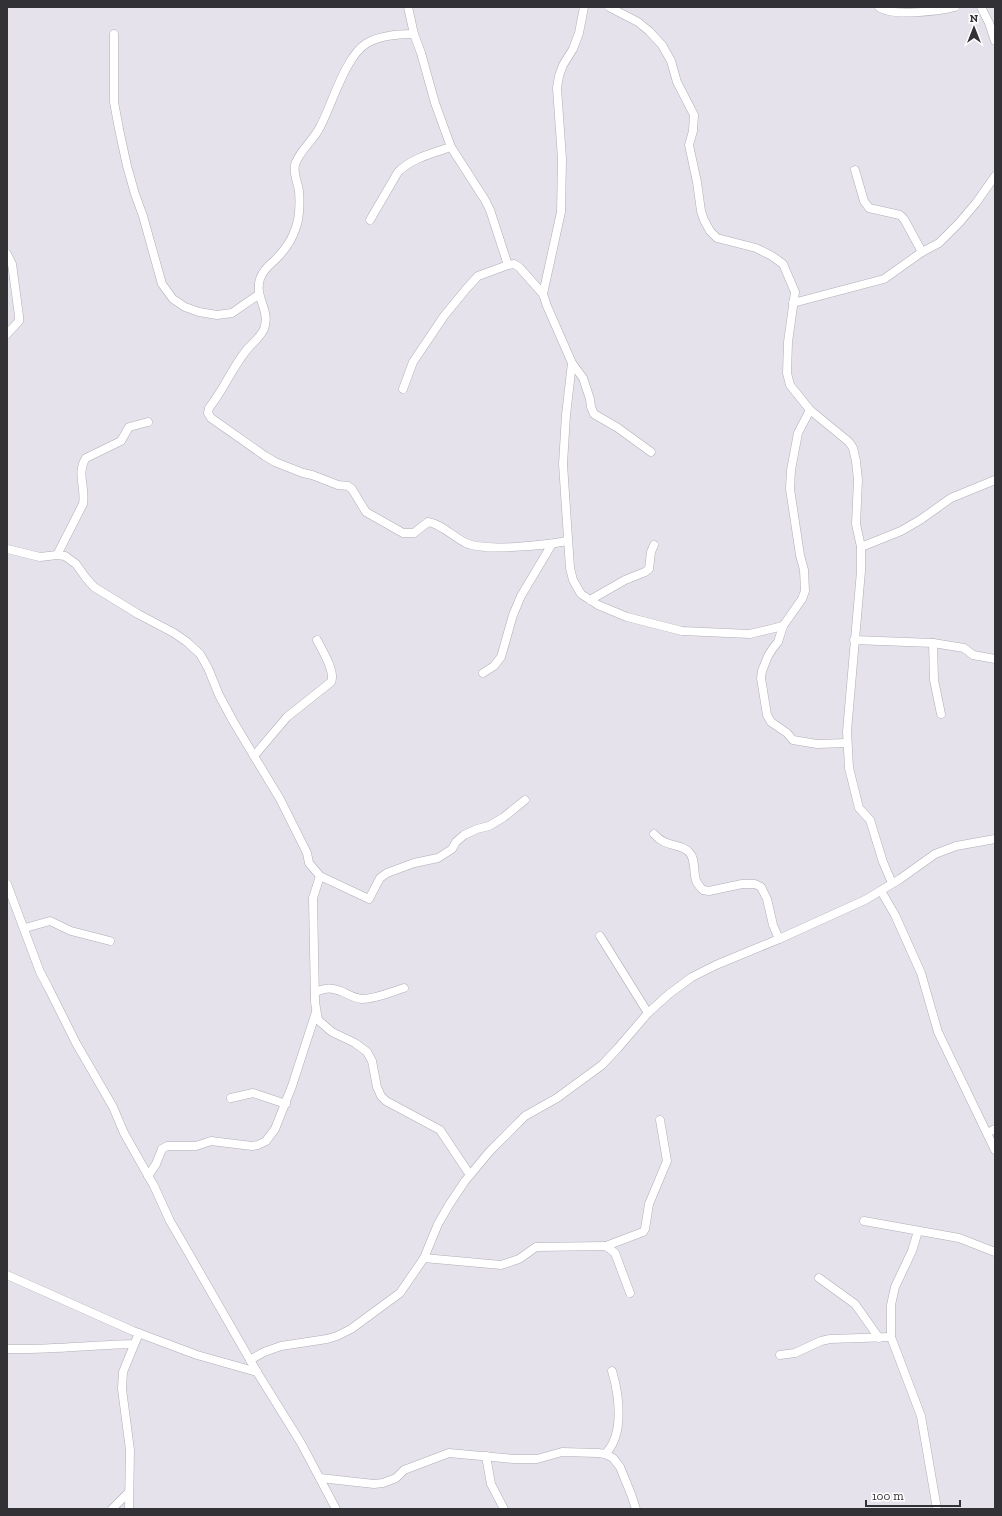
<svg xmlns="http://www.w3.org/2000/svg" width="1002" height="1516" font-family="'Zilla Slab',serif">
<rect width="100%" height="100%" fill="#e6e2eb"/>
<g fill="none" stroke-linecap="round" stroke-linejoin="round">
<defs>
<g id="minor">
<polyline points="408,7 414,34 421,53 435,103 451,147 485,200 490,210 508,265 514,264 519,267 543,294 547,306 572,363 566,415 563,464 570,568 573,580 581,594 598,605 627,617 682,631 750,634 783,626"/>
<polyline points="609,7 638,22 649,31 662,45 671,61 677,82 694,115 693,131 689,145 697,182 701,211 704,220 710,231 717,238 756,248 772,256 783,264 795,292 788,342 787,373 790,385 810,410 849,442 853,448 856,461 858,480 856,524 861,547 861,571 847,731 849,768 859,808 870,820 883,862 892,883"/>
<path d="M879,7C892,17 940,11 955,7"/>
<polyline points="981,7 989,23 995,41"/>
<polyline points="114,34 114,102 119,129 127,166 135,194 143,216 162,284 173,299 185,307 199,312 217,315 232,313 258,295"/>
<path d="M414,34C398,34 381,35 367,43C345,56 332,105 320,127C314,140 298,152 295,165C293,174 298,183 299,191C300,204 300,218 295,230C291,242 283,252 275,260C269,265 262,272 260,279C254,298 271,310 264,329C260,338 251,344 245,352C231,370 223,391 209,408L208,413L211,418L265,456L275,462L303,473L312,475L338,485L348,486L352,489L366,512L403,533H414L428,522C442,524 453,537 466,543C485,552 546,545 567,541"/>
<polyline points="855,170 864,201 869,208 900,215 904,219 922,252"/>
<path d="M370,220L398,172C412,158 433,153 451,147"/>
<polyline points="7,254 12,264 19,316 19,321 7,334"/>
<polyline points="543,294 561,212 562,159 557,88 559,76 563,65 573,49 579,33 584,7"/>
<polyline points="793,303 884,279 922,252 939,243 959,223 976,203 995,176"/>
<polyline points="572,363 583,378 590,399 591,407 594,414 618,428 651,452"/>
<polyline points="403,389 413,362 444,316 467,288 478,276 508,265"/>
<polyline points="810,410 798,433 791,470 790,489 800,555 804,570 805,591 802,599 783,626 778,642 773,648 768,656 762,671 761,678 767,715 771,722 787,733 793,740 817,744 847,743"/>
<polyline points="861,547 901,531 920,520 951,498 995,480"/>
<polyline points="7,549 40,557 57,555 65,556 76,564 86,578 94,587 138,614 174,633 187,642 200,654 208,668 219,695 233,721 254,756 280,799 307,853 309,863 320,876 313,898 315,1002 318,1020 332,1032 355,1043 367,1052 372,1061 377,1087 381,1096 386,1101 440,1130 470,1175"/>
<path d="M57,555L83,504C86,489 76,472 86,458L121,441L129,427L148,422"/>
<polyline points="590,600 625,580 645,572 649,569 651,552 654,545"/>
<polyline points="854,640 933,643 964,648 973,655 995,659"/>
<polyline points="933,643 934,680 941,714"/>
<polyline points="483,673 494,666 501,657 513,615 521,596 552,544"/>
<path d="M254,756L287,717L331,682C336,672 322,650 317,640"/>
<path d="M654,834C666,848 680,843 689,852C696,859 693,872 696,880C697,884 700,887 703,890L709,891L742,884H755L761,887L767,899L773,925L779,939"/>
<polyline points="320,876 369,899 380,878 387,873 414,863 438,858 452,849 456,842 464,835 477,829 489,826 504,817 525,800"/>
<polyline points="7,884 40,972 48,987 76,1043 113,1107 124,1133 154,1186 170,1221 188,1252 257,1372 301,1443 336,1509"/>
<polyline points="881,891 895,915 921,973 938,1032 995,1150"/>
<polyline points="25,928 50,921 71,931 110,941"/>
<polyline points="600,936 648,1013"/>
<path d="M315,992C321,990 327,987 333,989C343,990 351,998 362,999C376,999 391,992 404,988"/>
<polyline points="231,1098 253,1093 286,1104"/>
<polyline points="987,1133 995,1129"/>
<polyline points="148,1176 156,1164 162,1149 167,1146 196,1146 211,1141 252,1146 258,1145 266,1141 275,1129 292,1086 316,1012"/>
<polyline points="864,1221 959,1238 995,1252"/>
<polyline points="918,1231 912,1251 895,1287 891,1305 891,1337 921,1416 937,1509"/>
<polyline points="606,1246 643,1232 645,1229 649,1204 667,1161 660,1120"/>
<polyline points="424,1258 501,1265 519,1259 536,1247 606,1246 615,1253 630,1293"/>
<polyline points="7,1275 133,1331 197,1355 257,1372"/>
<polyline points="819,1278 855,1304 879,1338"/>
<path d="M7,1349C50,1350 91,1345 134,1344"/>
<polyline points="780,1355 795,1353 821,1341 830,1339 891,1337"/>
<polyline points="250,1360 264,1352 281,1346 327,1339 337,1336 351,1329 400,1293 424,1258 438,1224 449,1205 465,1181 490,1151 525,1116 557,1098 602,1065 618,1048 648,1013 669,994 692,977 716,965 779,939 865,900 900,879 935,854 956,846 995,839"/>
<path d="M605,1454C625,1435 619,1394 612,1371"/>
<polyline points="486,1456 491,1484 504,1509"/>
<polyline points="320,1478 374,1484 383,1483 396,1478 404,1470 449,1453 514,1459 537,1459 562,1452 598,1453 605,1454 613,1458 620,1467 631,1494 636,1509"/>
<polyline points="112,1509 129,1492"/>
<polyline points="129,1509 130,1450 122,1389 123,1372 139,1333"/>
</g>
</defs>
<use href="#minor" stroke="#b0adb6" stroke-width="9"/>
<use href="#minor" stroke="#fff" stroke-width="8"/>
</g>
<rect width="1002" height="1516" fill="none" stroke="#323135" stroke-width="16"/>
<g transform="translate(974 28)" stroke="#ffffff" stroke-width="3" paint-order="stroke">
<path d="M0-3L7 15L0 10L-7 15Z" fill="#323135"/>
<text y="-6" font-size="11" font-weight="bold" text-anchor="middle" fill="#323135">N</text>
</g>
<path d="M866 1500v6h94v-6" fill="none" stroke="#323135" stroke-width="2"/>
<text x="872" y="1500" font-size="12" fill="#323135" stroke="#ffffff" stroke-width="3" paint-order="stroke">100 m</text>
</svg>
